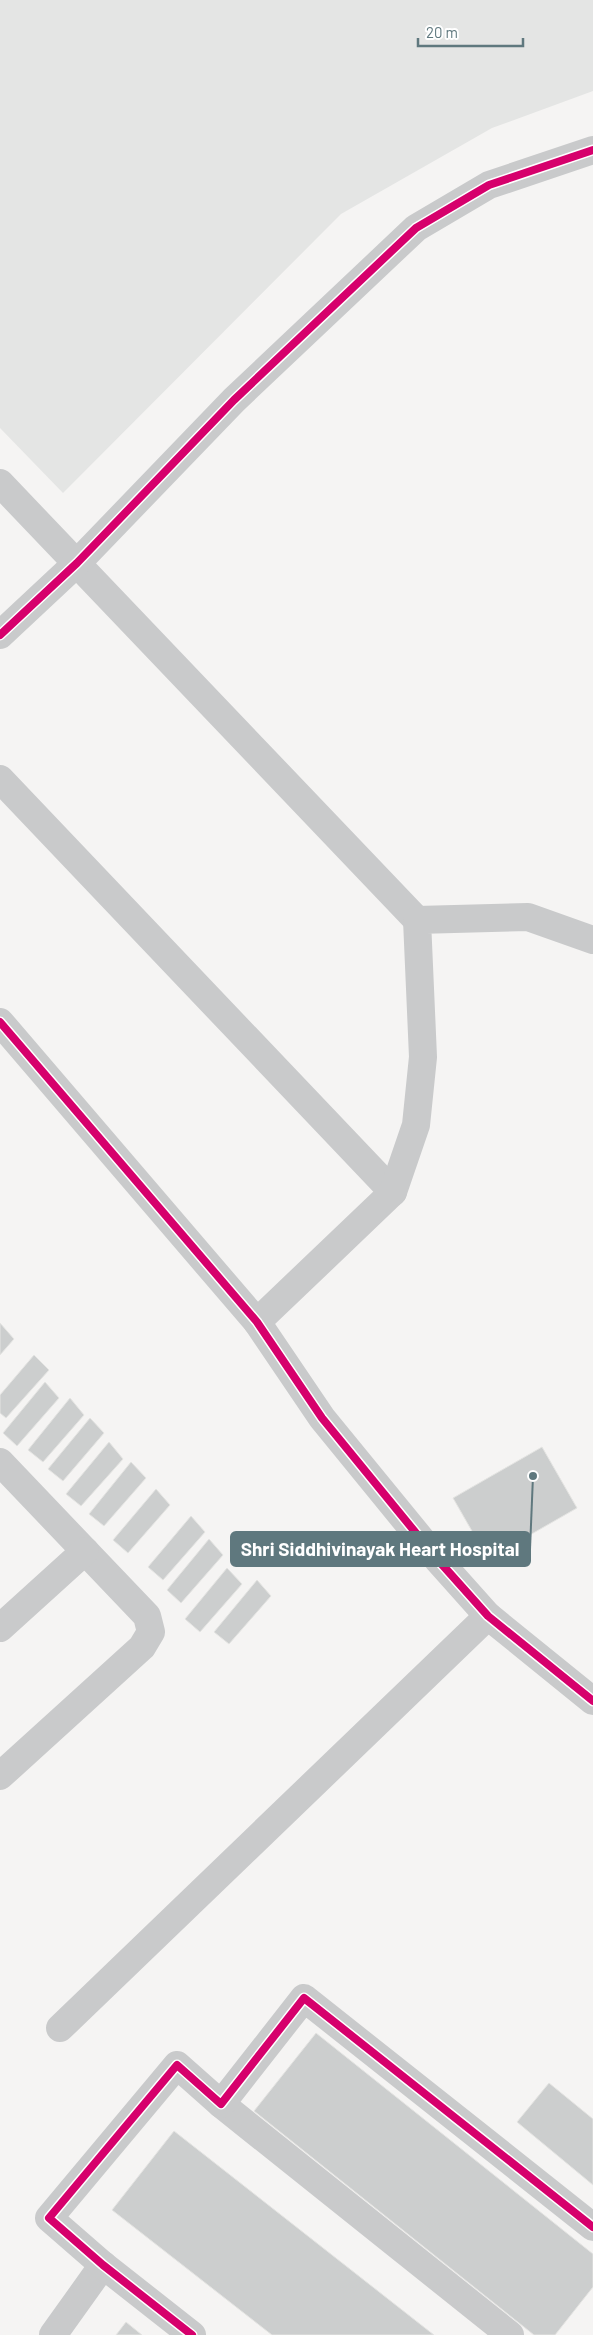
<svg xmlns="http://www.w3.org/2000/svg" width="593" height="2335" font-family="Barlow,sans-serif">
<rect width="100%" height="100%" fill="#f5f4f3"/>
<polygon fill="#e4e5e4" points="0,0 593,0 593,91 492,128 341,214 63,493 0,428"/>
<g fill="#cccece" stroke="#e4e4e2">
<polygon points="0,1323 14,1339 0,1355"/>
<polygon points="34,1355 49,1370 6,1418 0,1413 0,1395"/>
<polygon points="45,1382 59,1398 17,1446 3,1433"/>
<polygon points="70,1398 84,1415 43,1462 28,1450"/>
<polygon points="90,1418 104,1433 63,1481 48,1469"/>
<polygon points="109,1442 123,1459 81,1506 66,1494"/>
<polygon points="542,1447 577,1508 488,1559 453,1498"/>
<polygon points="131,1462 146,1478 104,1526 89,1514"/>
<polygon points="156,1489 170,1505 128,1553 113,1540"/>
<polygon points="191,1516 205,1532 163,1580 148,1567"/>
<polygon points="209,1539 223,1555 181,1603 167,1590"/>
<polygon points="227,1568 242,1584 200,1632 185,1619"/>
<polygon points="257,1580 271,1596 229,1644 214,1632"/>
<polygon points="316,2033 593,2254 593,2287 555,2335 534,2335 254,2111"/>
<polygon points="549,2083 593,2119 593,2185 517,2122"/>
<polygon points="174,2131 434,2335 272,2335 112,2210"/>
<polygon points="126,2322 142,2335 116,2335"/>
</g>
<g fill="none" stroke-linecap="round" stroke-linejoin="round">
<g stroke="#c9cacb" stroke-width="28">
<polyline points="0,483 417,920"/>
<polyline points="0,635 77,563 234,400 416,228 489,185 593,150"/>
<polyline points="0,779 393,1192"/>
<polyline points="0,1022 257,1322 322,1418 438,1560 488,1616 593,1701"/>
<polyline points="257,1322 393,1192 416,1125 423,1057 417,920 528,917 593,940"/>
<polyline points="0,1462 147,1616 151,1632 142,1647 0,1776"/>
<polyline points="0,1628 85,1551"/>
<polyline points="60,2028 488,1616"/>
<polyline points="221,2104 510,2335"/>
<polyline points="53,2335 103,2265"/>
<polyline points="192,2335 103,2265 49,2218 177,2065 221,2104 304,1998 593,2227"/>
</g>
<defs>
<g id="cycleway">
<polyline points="0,635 77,563 234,400 416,228 489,185 593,150"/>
<polyline points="0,1022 257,1322 322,1418 438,1560 488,1616 593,1701"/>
<polyline points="192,2335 103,2265 49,2218 177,2065 221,2104 304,1998 593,2227"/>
</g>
</defs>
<use href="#cycleway" stroke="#fff" stroke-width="11"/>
<use href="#cycleway" stroke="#d6006c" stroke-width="8"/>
</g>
<path fill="none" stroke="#5f787e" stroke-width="2" d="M533 1476L530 1549"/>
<circle fill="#5f787e" stroke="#fff" stroke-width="2" cx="533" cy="1476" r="5"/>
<rect fill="#5f787e" stroke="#5f787e" stroke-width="2" x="231" y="1532" width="299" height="34" rx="5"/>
<g font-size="19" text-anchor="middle" font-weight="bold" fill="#fff">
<text x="380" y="1556">Shri Siddhivinayak Heart Hospital</text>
</g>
<path d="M418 38v8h105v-8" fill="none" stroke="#5f787e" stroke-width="2.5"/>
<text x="426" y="38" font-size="15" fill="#5f787e" stroke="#ffffff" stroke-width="4" paint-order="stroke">20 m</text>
</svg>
